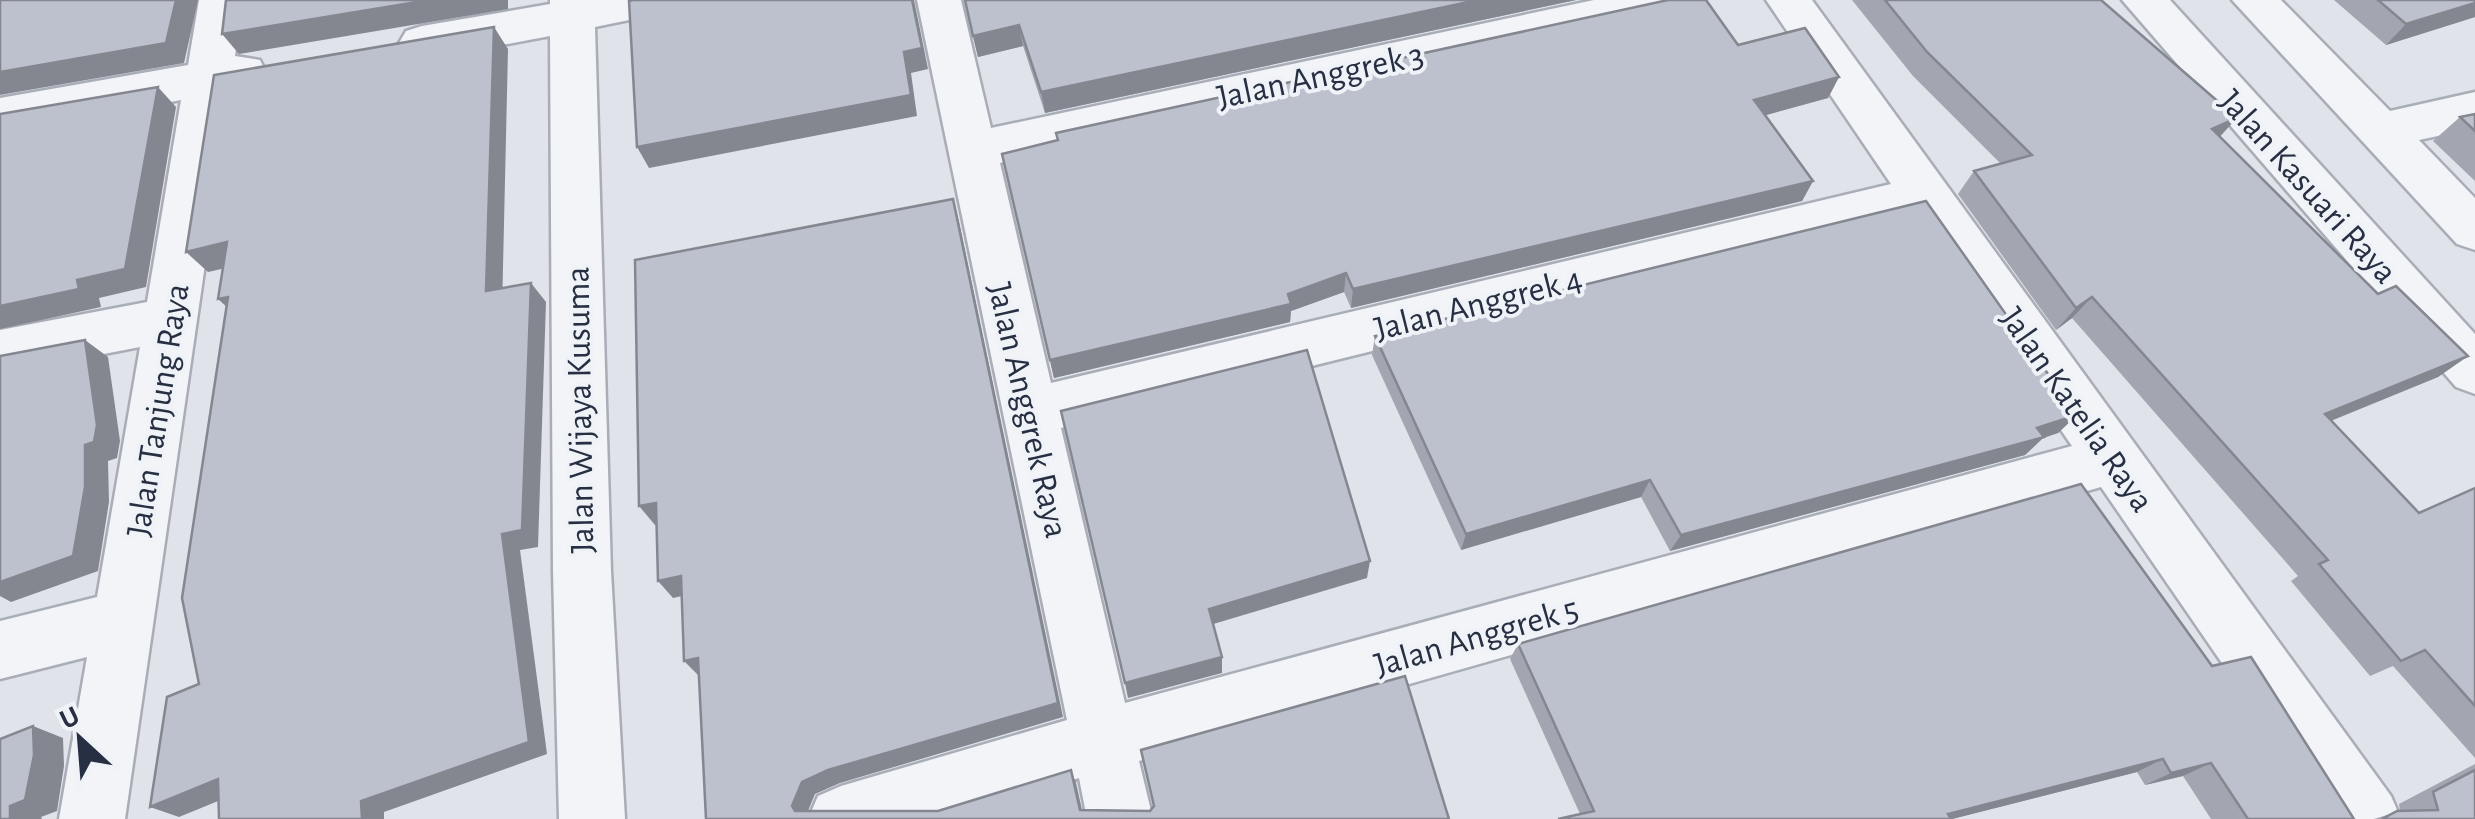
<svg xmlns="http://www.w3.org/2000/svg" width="2475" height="819" font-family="'Alegreya Sans',sans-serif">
<rect width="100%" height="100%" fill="#e0e3e9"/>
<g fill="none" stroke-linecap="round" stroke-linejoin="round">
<defs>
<g id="minor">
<polygon points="199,0 243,0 235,56 260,60 266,72 260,84 230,91 125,819 59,819 87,657 0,679 0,621 97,597 140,347 0,374 0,330 147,302 181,100 0,134 0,98 188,65"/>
<polygon points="550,0 679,0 673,11 595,27 611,571 625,819 559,819 553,571 550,36 422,60 406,55 399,43 406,31 422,26 550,4"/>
<path d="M917,0H961L991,128L1594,0H1690L1684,11L1668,16L1000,163L1051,383L1891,184L1766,0H1812L2391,796L2401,819H2329L2101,487L1139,761L1153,819H1087L1079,778L947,819H808L818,796L841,786L1067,720ZM1914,217L2072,446L1125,703L1061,428Z"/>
<polygon points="2122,0 2170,0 2475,334 2475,394 2456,387"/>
<polygon points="2232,0 2281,0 2390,111 2475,92 2475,128 2419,140 2475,198 2475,250 2457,244"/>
</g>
</defs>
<use href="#minor" stroke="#a8adb7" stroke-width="5"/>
<use href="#minor" fill="#f3f4f7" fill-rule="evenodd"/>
</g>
<g fill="#a3a6b0">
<polygon points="964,0 1576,0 1045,113 1023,46 978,57"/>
<polygon points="1852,0 2101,0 2220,137 2378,294 2468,356 2438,377 2331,421 2419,513 2475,488 2475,758 2393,666 2370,676 2291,581 2298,576 2072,318 2056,330 1958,194 1974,171 2001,164 1913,76"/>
<polygon points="2334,0 2475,0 2475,17 2386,45"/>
<polygon points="1738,45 1839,77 1828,98 1765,115 1813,181 1802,201 1351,308 1344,292 1291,311 1290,322 1054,378 1002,154 1057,140 1056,133"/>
<polygon points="2475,114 2475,181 2433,141 2460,117"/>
<polygon points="1375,336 2077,415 2058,433 2043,438 2025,455 1670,551 1641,497 1461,550 1372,355"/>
<polygon points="1518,644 2212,666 2354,819 2211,819 2183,776 2145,785 2137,772 1952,819 1558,819 1580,814 1510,659"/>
<polygon points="2475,764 2475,819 2374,819 2400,811 2399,804"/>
</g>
<g fill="#848790">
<polygon points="176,0 198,0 184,63 0,95 0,72"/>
<polygon points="429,0 508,0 508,9 239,54 222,34"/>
<polygon points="912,0 914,0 928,69 911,73 917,116 649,168 637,147"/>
<polygon points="1478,0 1576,0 1045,113 1041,92"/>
<polygon points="2475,3 2475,17 2386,45 2406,24"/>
<polygon points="1019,25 1023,46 978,57 973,36"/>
<polygon points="494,27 508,49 502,311 486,291"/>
<polygon points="1839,77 1828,98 1745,121 1754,100"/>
<polygon points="158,87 176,107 146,287 99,298 101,307 0,329 0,306"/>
<polygon points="2237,118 2215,142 2212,129"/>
<polygon points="1813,181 1802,201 1351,308 1353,289"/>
<polygon points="953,199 959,222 1063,717 840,783 815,794 805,818 795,811 792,806"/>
<polygon points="227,242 248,263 208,272 186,252"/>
<polygon points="1346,273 1344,292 1291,311 1290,322 1054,378 1050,360 1288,294"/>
<polygon points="531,283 546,302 538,547 520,550 547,754 384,812 384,819 362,819 361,801 502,534"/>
<polygon points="228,297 240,319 218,299"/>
<polygon points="2092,297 2072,318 2056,330 2076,308"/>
<polygon points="85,340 108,357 120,441 117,458 108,461 109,502 98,571 11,602 0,596 0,577"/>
<polygon points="2468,356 2438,377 2298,434 2325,414"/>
<polygon points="2077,415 2058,433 2043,438 2025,455 1670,551 1681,535"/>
<polygon points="1650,480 1641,497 1461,550 1466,534"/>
<polygon points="656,503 671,521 655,525 639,506"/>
<polygon points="1370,561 1367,578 1210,625 1209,609"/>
<polygon points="681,576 695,593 673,598 658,581"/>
<polygon points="1222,657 1222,673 1128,698 1125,683"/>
<polygon points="698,658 699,676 684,661"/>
<polygon points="33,726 63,738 64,766 57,811 41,817 42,819 10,819 10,806"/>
<polygon points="2163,759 2137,772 1952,819 1939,819 1948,814"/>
<polygon points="2211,763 2183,776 2145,785 2171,773"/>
<polygon points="1071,770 1076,783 1084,819 1080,810"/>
<polygon points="218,779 245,790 179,817 150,807"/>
</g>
<g fill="#bdc1cd" stroke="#848790" stroke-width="2.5">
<polygon points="0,0 176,0 166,43 0,72"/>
<polygon points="226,0 429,0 222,34"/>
<polygon points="633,0 912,0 922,48 904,52 911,95 637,147 629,1"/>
<polygon points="965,0 1478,0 1041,92 1019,25 973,36"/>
<polygon points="1668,0 1706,0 1738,45 1805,28 1839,77 1754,100 1813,181 1353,289 1346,273 1288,294 1291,304 1050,360 1002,154 1058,140 1056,133"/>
<polygon points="1885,0 2101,0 2237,118 2212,129 2378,294 2396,286 2468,356 2325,414 2419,513 2475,488 2475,706 2425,650 2401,661 2319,564 2328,560 2092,297 2076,308 1974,171 2032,155 1927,52"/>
<polygon points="2378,0 2475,0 2475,3 2406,24"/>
<polygon points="494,27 486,291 531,283 522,530 502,534 529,742 361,801 362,819 219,819 218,779 150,807 167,697 199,684 182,598 228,297 218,299 227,242 186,252 214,75"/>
<polygon points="158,87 125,269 77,280 79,289 0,306 0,114"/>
<polygon points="2475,114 2475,131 2460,117"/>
<polygon points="953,199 1058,703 828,770 802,782 792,806 795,811 938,811 1071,770 1080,810 1150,811 1154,806 1141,750 1405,676 1449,819 706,819 698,658 684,661 681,576 658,581 656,503 639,506 635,260"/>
<polygon points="1926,201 2077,415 2037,428 2044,437 1681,535 1650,480 1466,534 1375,336"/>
<polygon points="85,340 97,425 94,442 85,445 85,487 73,556 0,582 0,356"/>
<polygon points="1307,350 1370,561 1209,609 1222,657 1125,683 1061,411"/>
<polygon points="2081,484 2212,666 2251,657 2354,819 2248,819 2211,763 2171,773 2163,759 1948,814 1951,819 1558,819 1594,811 1518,644"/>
<polygon points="33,726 34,755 25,800 10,806 10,819 0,819 0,739"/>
<polygon points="2475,770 2475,819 2382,819 2397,811 2438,810 2433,792"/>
</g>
<g text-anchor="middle" stroke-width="8" stroke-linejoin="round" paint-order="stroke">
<g font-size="35" fill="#272f42" stroke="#eff2f7">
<text transform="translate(1320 75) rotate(-12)" y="12">Jalan Anggrek 3</text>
<text transform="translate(2309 186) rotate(48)" y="12">Jalan Kasuari Raya</text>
<text transform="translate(1478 303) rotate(-14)" y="12">Jalan Anggrek 4</text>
<text transform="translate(2078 409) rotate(55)" y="12">Jalan Katelia Raya</text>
<text transform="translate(157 410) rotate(-81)" y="12">Jalan Tanjung Raya</text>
<text transform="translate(579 410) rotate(-91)" y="12">Jalan Wijaya Kusuma</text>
<text transform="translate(1029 410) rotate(77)" y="12">Jalan Anggrek Raya</text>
<text transform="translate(1476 636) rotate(-16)" y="12">Jalan Anggrek 5</text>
</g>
</g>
<g transform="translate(80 739) rotate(334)" stroke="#eff2f7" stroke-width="8" paint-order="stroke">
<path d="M0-8L18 38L0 25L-18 38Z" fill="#272f42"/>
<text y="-15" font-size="28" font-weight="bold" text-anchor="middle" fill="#272f42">U</text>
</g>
</svg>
